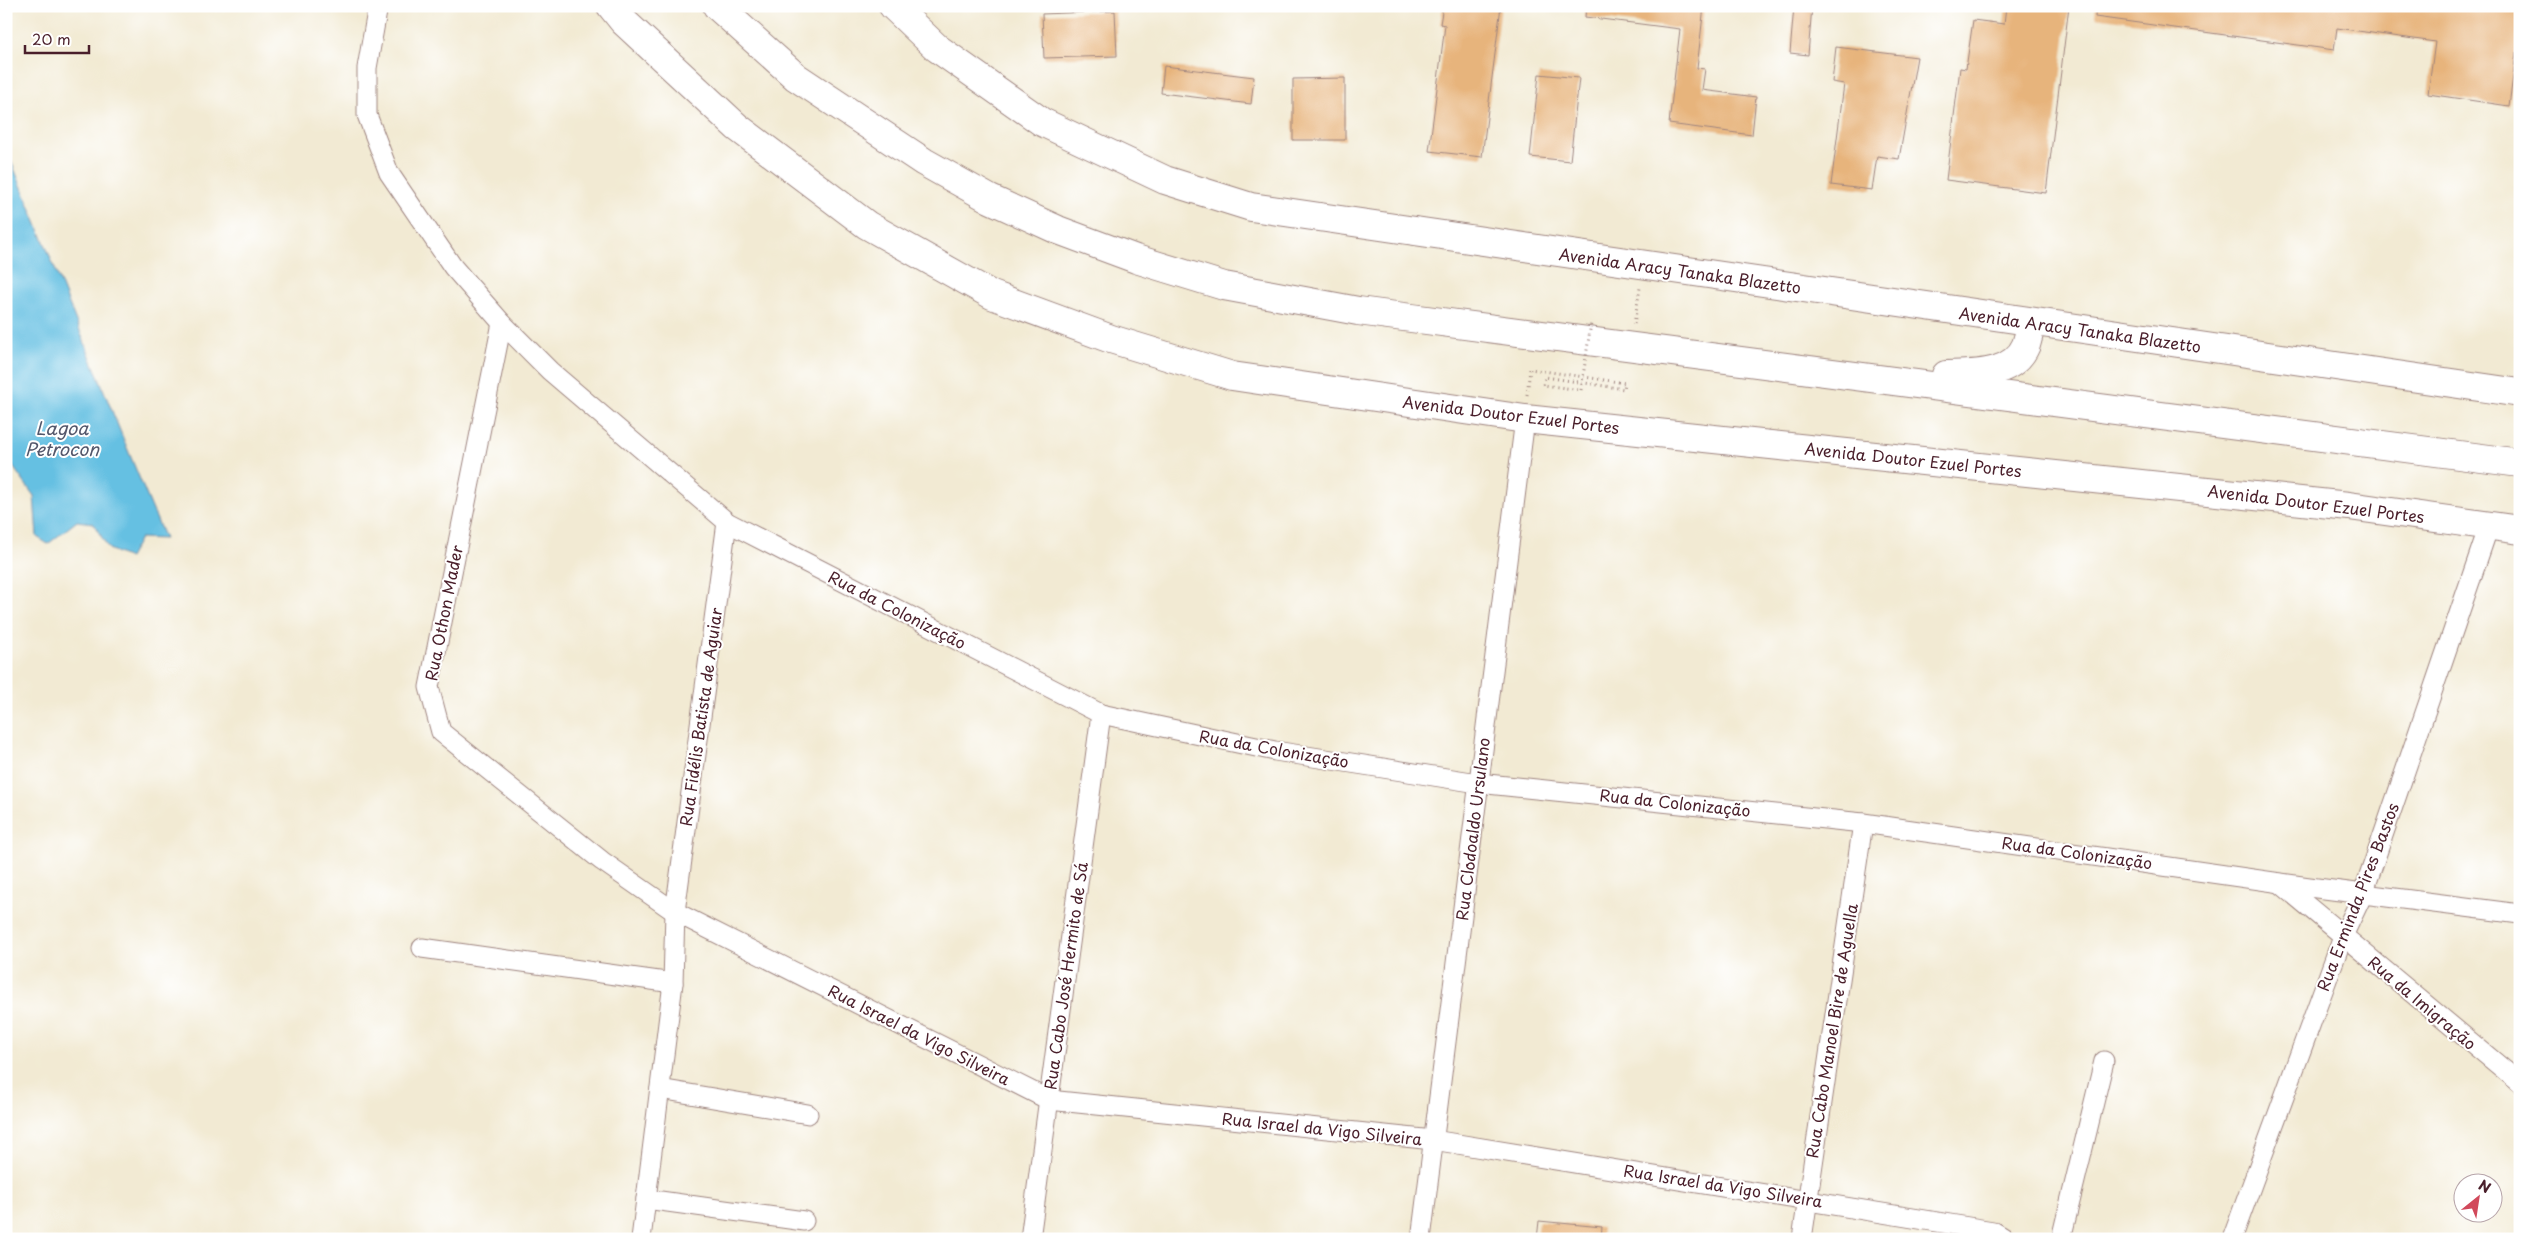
<svg xmlns="http://www.w3.org/2000/svg" width="2526" height="1245" font-family="'Playpen Sans',sans-serif">
<rect width="100%" height="100%" fill="#fff"/>
<filter id="ink" filterUnits="userSpaceOnUse"><feTurbulence type="fractalNoise" baseFrequency=".02" numOctaves="2"/><feDisplacementMap in="SourceGraphic" scale="10" xChannelSelector="R" yChannelSelector="G"/><feConvolveMatrix kernelMatrix="1 2 1 2 8 2 1 2 1" color-interpolation-filters="sRGB"/></filter>
<filter id="wash" filterUnits="userSpaceOnUse"><feTurbulence type="fractalNoise" baseFrequency=".0096" numOctaves="4" result="noise"/><feDisplacementMap in="SourceGraphic" scale="20" xChannelSelector="R" yChannelSelector="G"/><feGaussianBlur stdDeviation="1.12" result="paint"/><feColorMatrix in="noise" values="0 0 0 0 0 0 0 0 0 0 0 0 0 0 0 0 0 1.4 0 .05"/><feComposite in="paint" operator="in"/></filter>
<g filter="url(#wash)">
<rect width="100%" height="100%" fill="#f2ead3"/>
<path fill="#65c0e2" stroke="#587086" d="M6,149C60,278 110,410 165,539L140,538L129,558L109,549L93,523L77,521L48,544L37,537L34,496L6,457Z"/>
<g id="blocks">
<g fill="#e7b47c">
<polygon points="1443,6 1501,6 1482,157 1429,151 1445,25 1440,24"/>
<polygon points="1586,6 1704,6 1697,68 1705,69 1702,90 1756,97 1752,135 1669,124 1680,29 1585,17"/>
<polygon points="1794,6 1812,6 1808,55 1790,53"/>
<polygon points="2006,6 2069,6 2046,193 1946,180 1960,68 1966,69 1973,20 2004,24"/>
<polygon points="2096,6 2520,6 2520,53 2516,53 2509,106 2428,94 2435,42 2337,28 2334,50 2095,17"/>
<polygon points="1115,11 1117,56 1044,58 1042,14"/>
<polygon points="1836,47 1917,57 1899,159 1877,156 1872,190 1831,185 1844,84 1832,82"/>
<polygon points="1164,66 1254,77 1251,104 1161,93"/>
<polygon points="1539,74 1579,78 1570,161 1530,157"/>
<polygon points="1345,78 1345,140 1293,140 1293,79"/>
<polygon points="1539,1221 1602,1227 1601,1239 1537,1239"/>
</g>
</g>
</g>
<g filter="url(#ink)">
<use href="#blocks" fill-opacity="0" stroke="#9e847f" stroke-width="1"/>
<g fill="none" stroke-linecap="round" stroke-linejoin="round">
<defs>
<g id="minor">
<polyline points="378,6 367,68 367,115 389,173 453,267 502,323 550,371 727,522 1101,714 1275,751 1478,783 1863,823 2309,887 2520,914"/>
<polyline points="502,323 429,687 441,732 602,861 675,912 1049,1100 1433,1140 1993,1231 2006,1239"/>
<polyline points="2280,883 2520,1083"/>
<polyline points="422,948 673,983"/>
<polyline points="660,1089 808,1114"/>
<polyline points="646,1199 804,1221"/>
<polyline points="641,1239 673,983 675,912 727,522"/>
<polyline points="1030,1239 1101,714"/>
<polyline points="1421,1239 1525,419"/>
<polyline points="1802,1239 1863,823"/>
<polyline points="2061,1239 2104,1061"/>
<polyline points="2232,1239 2343,936 2363,894 2489,526"/>
</g>
<g id="secondary">
<polyline points="611,6 623,21 737,127 867,225 992,295 1111,339 1232,376 1525,419 2349,506 2520,530"/>
<polyline points="893,6 937,48 1042,122 1165,180 1251,207 2520,393"/>
</g>
<g id="trunk">
<polyline points="717,6 796,77 924,162 990,199 1058,230 1136,259 1224,286 1358,311 2520,463"/>
<path d="M1946,375C1973,374 2013,376 2026,345C2028,338 2030,330 2032,323"/>
</g>
</defs>
<use href="#minor" stroke="#9e847f" stroke-width="21"/>
<use href="#secondary" stroke="#9e847f" stroke-width="30"/>
<use href="#trunk" stroke="#9e847f" stroke-width="30"/>
<g stroke="#9e847f" stroke-width="3" stroke-dasharray="1 4" stroke-linecap="butt">
<polyline points="1634,324 1640,288"/>
<polyline points="1527,395 1530,369 1625,383 1624,389 1545,377 1543,385 1581,390"/>
</g>
<use href="#minor" stroke="#fff" stroke-width="19"/>
<use href="#secondary" stroke="#fff" stroke-width="28"/>
<use href="#trunk" stroke="#fff" stroke-width="28"/>
<polyline stroke="#9e847f" stroke-width="3" stroke-dasharray="1 4" stroke-linecap="butt" points="1581,390 1591,323"/>
</g>
</g>
<g text-anchor="middle" stroke-width="4" stroke-linejoin="round" paint-order="stroke">
<g font-size="16" fill="#4a1f2b" stroke="#fff">
<text transform="translate(1680 271) rotate(8)" y="6">Avenida Aracy Tanaka Blazetto</text>
<text transform="translate(2080 330) rotate(8)" y="6">Avenida Aracy Tanaka Blazetto</text>
<text transform="translate(1511 415) rotate(7)" y="6">Avenida Doutor Ezuel Portes</text>
<text transform="translate(1913 460) rotate(6)" y="6">Avenida Doutor Ezuel Portes</text>
<text transform="translate(2316 504) rotate(7)" y="6">Avenida Doutor Ezuel Portes</text>
<text transform="translate(897 610) rotate(27)" y="6">Rua da Colonização</text>
<text transform="translate(444 613) rotate(-79)" y="6">Rua Othon Mader</text>
<text transform="translate(701 717) rotate(-82)" y="6">Rua Fidélis Batista de Aguiar</text>
<text transform="translate(1274 749) rotate(10)" y="6">Rua da Colonização</text>
<text transform="translate(1675 803) rotate(6)" y="6">Rua da Colonização</text>
<text transform="translate(1473 829) rotate(-83)" y="6">Rua Clodoaldo Ursulano</text>
<text transform="translate(2077 853) rotate(8)" y="6">Rua da Colonização</text>
<text transform="translate(2358 897) rotate(-69)" y="6">Rua Erminda Pires Bastos</text>
<text transform="translate(1066 976) rotate(-82)" y="6">Rua Cabo José Hermito de Sá</text>
<text transform="translate(2422 1003) rotate(40)" y="6">Rua da Imigração</text>
<text transform="translate(1832 1031) rotate(-81)" y="6">Rua Cabo Manoel Bire de Aguella</text>
<text transform="translate(919 1035) rotate(27)" y="6">Rua Israel da Vigo Silveira</text>
<text transform="translate(1322 1129) rotate(6)" y="6">Rua Israel da Vigo Silveira</text>
<text transform="translate(1723 1186) rotate(9)" y="6">Rua Israel da Vigo Silveira</text>
</g>
<g font-size="18" font-style="italic" fill="#53576b" stroke="#fff">
<text x="62" y="435">Lagoa<tspan x="62" dy="21">Petrocon</tspan></text>
</g>
</g>
<rect width="2526" height="1245" fill="none" stroke="#fff" stroke-width="25"/>
<g transform="translate(2478 1198) rotate(30)"><circle r="24" fill="#ffffff" stroke="#b7a5aa"/>
<path d="M0-4L9 19L0 12L-9 19Z" fill="#d1495b"/>
<text y="-8" font-size="14" font-weight="bold" text-anchor="middle" fill="#4a1f2b">N</text>
</g>
<path d="M25 45v8h64v-8" fill="none" stroke="#4a1f2b" stroke-width="2.5"/>
<text x="32" y="45" font-size="15" fill="#4a1f2b" stroke="#ffffff" stroke-width="4" paint-order="stroke">20 m</text>
</svg>
